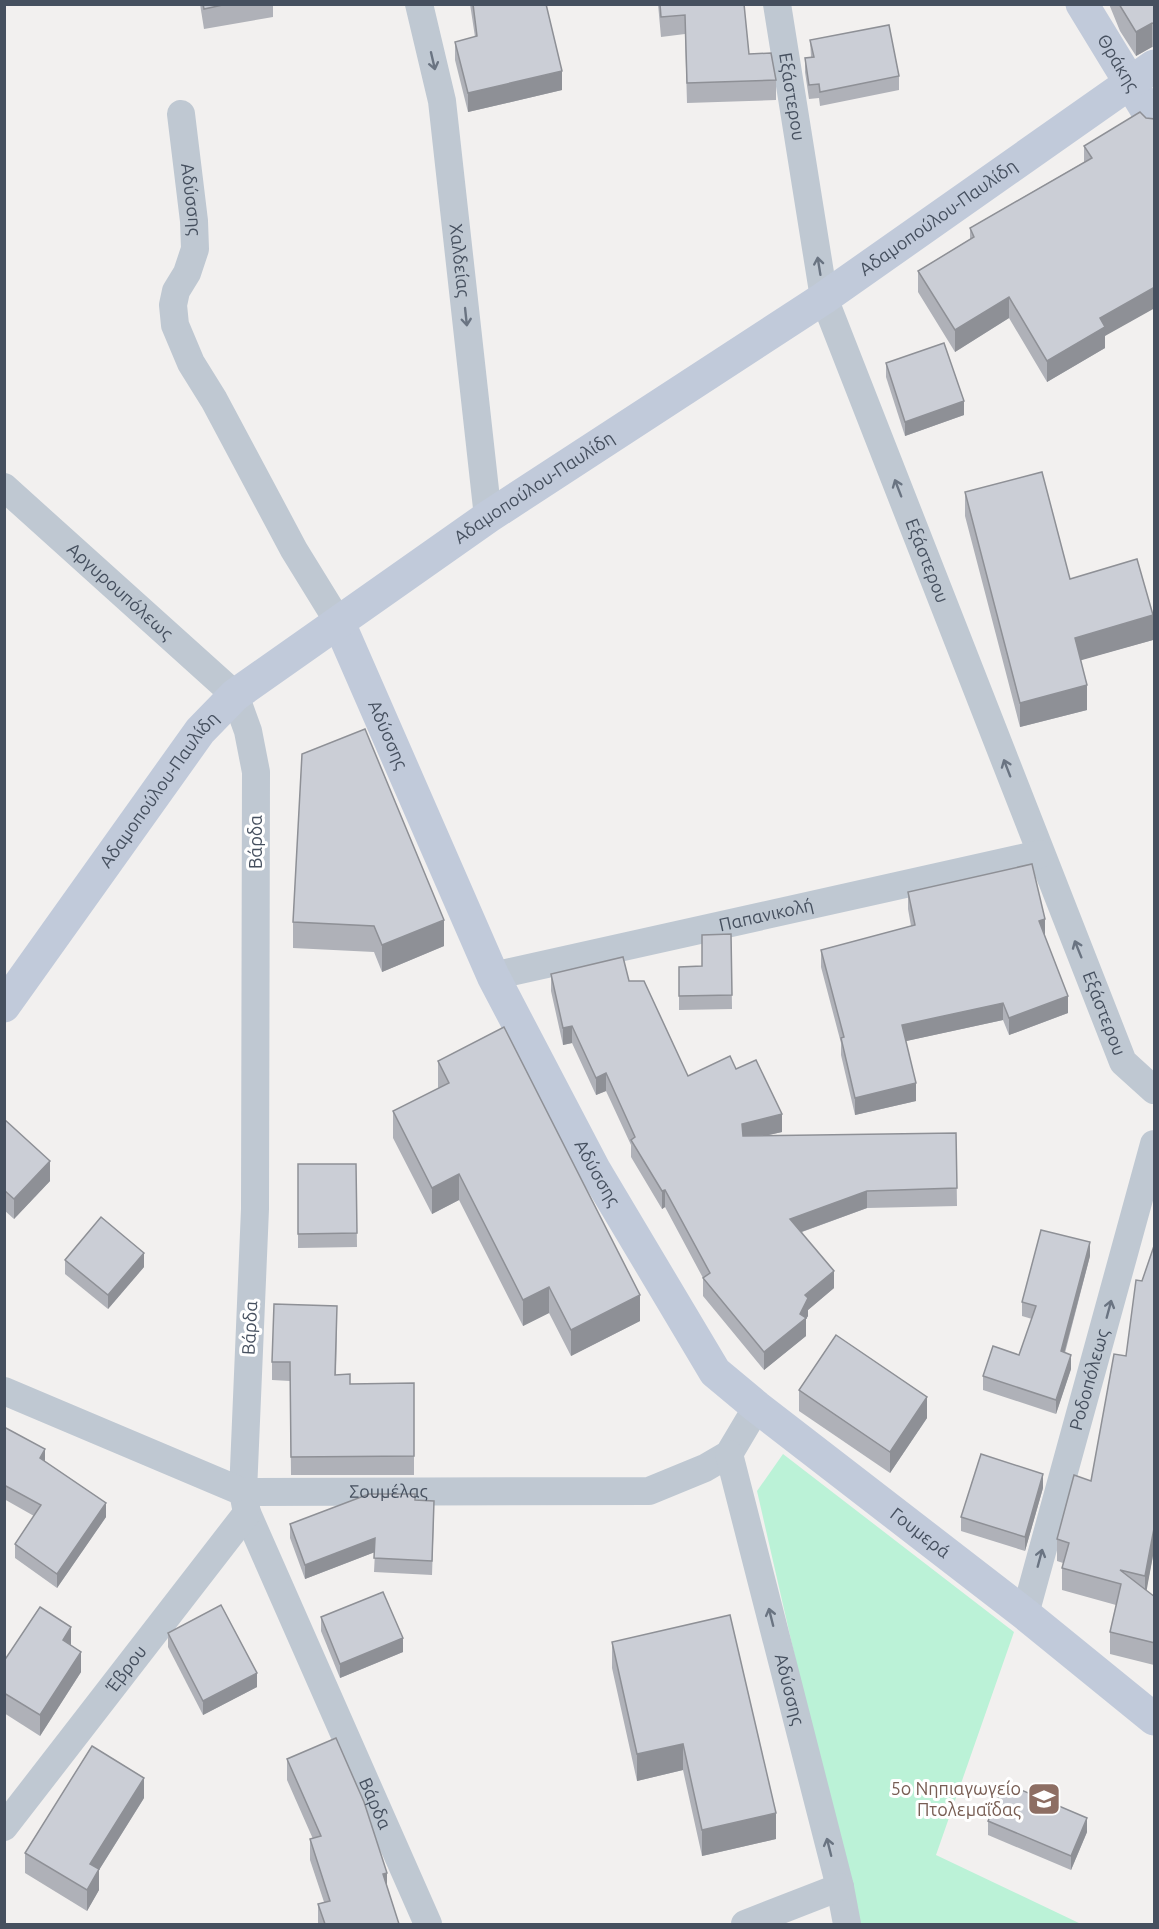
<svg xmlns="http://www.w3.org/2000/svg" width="1159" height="1929" font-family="Ubuntu,sans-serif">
<rect width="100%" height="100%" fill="#f2f0ef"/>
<polygon fill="#bbf2d7" points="783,1454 1014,1632 936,1855 1081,1924 856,1924 757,1491"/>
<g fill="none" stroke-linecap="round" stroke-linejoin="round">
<g stroke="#bfc8d2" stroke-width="28">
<path id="s1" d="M419,4L442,101L488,517"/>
<path id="s2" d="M777,4L824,298L1123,1062L1154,1090"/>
<path id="s3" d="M181,114L194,221L195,249L187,273L176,291L173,305L175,325L191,363L214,400L294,550L339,623"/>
<path id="s4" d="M4,487L235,695L248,731L256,772L255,1209L243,1492L247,1513L428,1924"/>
<path id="s5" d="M493,976L1040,854"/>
<path id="s6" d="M4,1391L243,1492L649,1491L705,1468L729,1454L757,1407"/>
<path id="s7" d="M729,1454L840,1887L847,1924"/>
<path id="s8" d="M1025,1614L1154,1144"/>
<path id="s9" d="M4,1827L247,1513"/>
<polyline points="745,1924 840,1887"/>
</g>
<g stroke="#c1cada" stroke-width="33">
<path id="s10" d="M1082,4L1154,122"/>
<path id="s11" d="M339,623L493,976L594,1169L715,1372L757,1407L1025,1614L1154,1719"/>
<path id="s12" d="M4,1006L200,731L235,695L488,517L824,298L1154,66"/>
</g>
</g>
<g fill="#afb1b8">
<polygon points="200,4 273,4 273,17 204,29"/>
<polygon points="470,4 546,4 562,90 468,112 455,60 455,42 475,37"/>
<polygon points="658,4 744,4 749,54 776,80 776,100 687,103 685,34 661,37"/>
<polygon points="1109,4 1155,4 1155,48 1152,47 1136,56 1120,31"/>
<polygon points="810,40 899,76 899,90 820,106 819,98 809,99 805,72 805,58 811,57"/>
<polygon points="1140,112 1105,336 1105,348 1047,382 1009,318 955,352 918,292 918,271 970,239 970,228 1084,162 1084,146"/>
<polygon points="886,363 964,415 905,436 886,377"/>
<polygon points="965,492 1070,579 1153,640 1080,660 1087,710 1020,727 965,516"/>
<polygon points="302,754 444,946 382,972 374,952 293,948 293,922"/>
<polygon points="908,892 1045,936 1068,1013 1009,1035 1003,1020 906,1041 916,1101 855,1115 841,1055 841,1043 821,967 821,950 911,926 908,909"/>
<polygon points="731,934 732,1009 679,1010 679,967 702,966"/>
<polygon points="551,974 629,981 688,1076 736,1069 782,1132 764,1136 956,1133 957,1206 867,1208 802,1232 834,1288 808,1310 808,1316 806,1319 806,1336 764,1370 703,1296 703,1278 665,1207 662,1209 631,1157 631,1145 606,1091 596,1095 572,1043 563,1045 551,991"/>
<polygon points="438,1061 640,1321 571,1356 549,1313 523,1326 459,1200 432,1214 393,1138 393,1111 439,1089 438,1087"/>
<polygon points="4,1119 50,1181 14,1219 4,1210"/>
<polygon points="298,1164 356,1164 357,1247 298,1248"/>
<polygon points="1155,1243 1155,1545 1146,1591 1155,1597 1155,1682 1154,1665 1110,1654 1110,1632 1116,1605 1062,1590 1062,1568 1063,1563 1057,1561 1057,1539 1091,1481 1126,1356 1142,1281"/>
<polygon points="1090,1256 1065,1353 1071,1369 1056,1414 983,1390 983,1376 1019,1355 1032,1319 1022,1316 1022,1302"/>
<polygon points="65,1260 144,1267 108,1309 65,1274"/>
<polygon points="337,1325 336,1375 350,1384 414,1383 414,1475 291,1475 290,1381 272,1380 272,1362"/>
<polygon points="799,1390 927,1418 890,1473 799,1411"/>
<polygon points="4,1427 106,1517 57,1588 15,1558 15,1544 34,1516 4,1499"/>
<polygon points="1043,1488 1025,1551 961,1531 961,1517"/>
<polygon points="415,1500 434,1515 432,1575 374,1572 375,1552 305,1579 290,1538 290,1524"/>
<polygon points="321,1617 403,1652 340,1678 321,1631"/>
<polygon points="168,1633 257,1687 203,1715 168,1647"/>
<polygon points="612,1642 776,1839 702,1856 683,1770 637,1781 612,1668"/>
<polygon points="71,1646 81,1672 40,1736 4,1713 4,1661"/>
<polygon points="287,1759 387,1887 399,1924 318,1924 318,1904 324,1902 310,1860 310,1839 313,1839 287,1780"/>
<polygon points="144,1798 99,1870 99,1890 87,1911 25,1873 25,1853"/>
<polygon points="988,1821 1087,1832 1071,1870 988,1835"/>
</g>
<g fill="#8e9096">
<polygon points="1152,23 1152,47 1136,56 1136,32"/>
<polygon points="562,71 562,90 468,112 468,93"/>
<polygon points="1155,287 1155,308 1105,336 1105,348 1047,382 1047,361 1100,318"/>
<polygon points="1009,297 1009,318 955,352 955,330"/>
<polygon points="964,401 964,415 905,436 905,422"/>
<polygon points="1153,615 1153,640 1075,662 1075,638"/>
<polygon points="1087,685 1087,710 1020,727 1020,703"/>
<polygon points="1045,919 1045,936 1039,921"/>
<polygon points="444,920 444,946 382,972 382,945"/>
<polygon points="1068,996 1068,1013 1009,1035 1009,1018"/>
<polygon points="1003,1003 1003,1020 902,1042 902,1025"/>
<polygon points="572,1026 572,1043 563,1045 563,1028"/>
<polygon points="606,1073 606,1091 596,1095 596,1078"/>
<polygon points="916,1083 916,1101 855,1115 855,1098"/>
<polygon points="782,1114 782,1132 742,1141 742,1124"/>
<polygon points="50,1161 50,1181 14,1219 14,1199"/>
<polygon points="459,1174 459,1200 432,1214 432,1188"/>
<polygon points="665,1190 665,1207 662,1209 662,1191"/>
<polygon points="867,1191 867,1208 790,1236 790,1219"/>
<polygon points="1090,1242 1090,1256 1061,1365 1061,1351"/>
<polygon points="144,1253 144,1267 108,1309 108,1295"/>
<polygon points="834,1271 834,1288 808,1310 808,1316 806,1319 806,1336 764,1370 764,1352 805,1295"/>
<polygon points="549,1287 549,1313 523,1326 523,1300"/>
<polygon points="640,1295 640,1321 571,1356 571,1330"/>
<polygon points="1071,1355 1071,1369 1056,1414 1056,1400"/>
<polygon points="927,1397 927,1418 890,1473 890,1452"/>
<polygon points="45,1449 45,1463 40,1458"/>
<polygon points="1043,1474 1043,1488 1025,1551 1025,1537"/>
<polygon points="106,1503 106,1517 57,1588 57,1574"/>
<polygon points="1155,1523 1155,1545 1145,1599 1145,1576"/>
<polygon points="375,1538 375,1552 305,1579 305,1565"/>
<polygon points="71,1627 71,1647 63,1640"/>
<polygon points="403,1638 403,1652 340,1678 340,1664"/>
<polygon points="81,1652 81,1672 40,1736 40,1715"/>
<polygon points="257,1673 257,1687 203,1715 203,1701"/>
<polygon points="683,1744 683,1770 637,1781 637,1754"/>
<polygon points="144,1778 144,1798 99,1870 99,1890 87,1911 87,1890 90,1864"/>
<polygon points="776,1813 776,1839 702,1856 702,1830"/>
<polygon points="1087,1818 1087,1832 1071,1870 1071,1856"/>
<polygon points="387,1873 387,1894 383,1874"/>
</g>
<g fill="#cbced6" stroke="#8e9096" stroke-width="1.5">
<polygon points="203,4 227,4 204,9"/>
<polygon points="473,4 546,4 562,71 468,93 455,42 477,36"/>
<polygon points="660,4 744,4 749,54 771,53 776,80 687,83 685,15 661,17"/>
<polygon points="1119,4 1155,4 1155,24 1152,23 1136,32"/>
<polygon points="889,25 899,76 820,92 819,84 809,85 805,58 814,57 810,40"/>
<polygon points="1140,112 1146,118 1155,119 1155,287 1100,318 1105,327 1047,361 1009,297 955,330 918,271 974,237 970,228 1092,158 1084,146"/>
<polygon points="944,343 964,401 905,422 886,363"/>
<polygon points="1042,472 1070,579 1137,559 1153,615 1075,638 1087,685 1020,703 965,492"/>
<polygon points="365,729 444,920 382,945 374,926 293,922 302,754"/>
<polygon points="1032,864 1045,919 1039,921 1068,996 1009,1018 1003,1003 902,1025 916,1083 855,1098 841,1038 844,1037 821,950 915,925 908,892"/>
<polygon points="731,934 732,995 679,996 679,967 702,966 702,935"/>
<polygon points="623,957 629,981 644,981 688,1076 730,1056 736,1069 756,1060 782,1114 742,1124 743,1136 956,1133 957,1188 867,1191 790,1219 834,1271 805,1295 808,1298 800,1314 806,1318 764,1352 703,1278 710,1273 665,1190 662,1191 631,1140 635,1137 606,1073 596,1078 572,1026 563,1028 551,974"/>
<polygon points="504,1027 640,1295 571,1330 549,1287 523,1300 459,1174 432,1188 393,1111 449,1083 438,1061"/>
<polygon points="4,1119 50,1161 14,1199 4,1190"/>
<polygon points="298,1164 356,1164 357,1233 298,1234"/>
<polygon points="101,1217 144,1253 108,1295 65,1260"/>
<polygon points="1041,1230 1090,1242 1061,1351 1071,1355 1056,1400 983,1376 993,1346 1019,1355 1036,1306 1022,1302"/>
<polygon points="1155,1243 1155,1523 1145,1576 1120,1570 1155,1597 1155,1643 1110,1632 1121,1584 1062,1568 1069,1543 1057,1539 1074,1475 1091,1481 1114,1354 1126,1356 1136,1280 1142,1281"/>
<polygon points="274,1304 337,1306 335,1375 350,1374 350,1384 414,1383 414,1456 291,1457 290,1362 272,1362"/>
<polygon points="836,1335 927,1397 890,1452 799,1390"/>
<polygon points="4,1427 45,1449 40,1458 106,1503 57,1574 15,1544 41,1505 4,1485"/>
<polygon points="981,1454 1043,1474 1025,1537 961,1517"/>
<polygon points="369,1494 415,1494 415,1500 434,1501 432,1561 374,1558 375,1538 305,1565 290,1524"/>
<polygon points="383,1592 403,1638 340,1664 321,1617"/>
<polygon points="221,1605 257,1673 203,1701 168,1633"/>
<polygon points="40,1607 71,1627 63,1640 81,1652 40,1715 4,1693 4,1661"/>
<polygon points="730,1615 776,1813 702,1830 683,1744 637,1754 612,1642"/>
<polygon points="336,1738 364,1802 387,1873 383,1874 399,1924 325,1924 318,1904 330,1901 310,1839 321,1836 287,1759"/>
<polygon points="92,1746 144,1778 90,1864 99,1869 87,1890 25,1853"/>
<polygon points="1005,1783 1087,1818 1071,1856 988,1821"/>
</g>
<defs><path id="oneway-shaft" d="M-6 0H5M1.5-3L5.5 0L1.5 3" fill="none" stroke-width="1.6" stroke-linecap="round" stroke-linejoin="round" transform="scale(1.5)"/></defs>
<g stroke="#6a7482">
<use href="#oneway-shaft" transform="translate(433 61) rotate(77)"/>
<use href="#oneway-shaft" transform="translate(819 266) rotate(-99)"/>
<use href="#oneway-shaft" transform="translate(466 317) rotate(84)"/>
<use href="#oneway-shaft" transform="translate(898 488) rotate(-111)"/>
<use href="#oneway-shaft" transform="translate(1007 768) rotate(-111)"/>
<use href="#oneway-shaft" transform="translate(1078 949) rotate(-112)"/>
<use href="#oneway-shaft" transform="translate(1109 1309) rotate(-75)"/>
<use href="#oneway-shaft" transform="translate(1040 1558) rotate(-75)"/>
<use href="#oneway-shaft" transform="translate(771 1617) rotate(-104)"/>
<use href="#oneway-shaft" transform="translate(829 1847) rotate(-104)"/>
</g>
<defs>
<symbol id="school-square" viewBox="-11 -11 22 22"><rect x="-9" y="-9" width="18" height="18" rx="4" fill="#8d6e63" stroke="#fff"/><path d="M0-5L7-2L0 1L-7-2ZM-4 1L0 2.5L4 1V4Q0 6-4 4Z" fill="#fff"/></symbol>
</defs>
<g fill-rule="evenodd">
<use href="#school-square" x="1025" y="1780" width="38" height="38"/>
</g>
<g text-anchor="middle" stroke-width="6" stroke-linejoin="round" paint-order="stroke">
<g font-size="18" fill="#46505f" stroke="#fff">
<text dy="6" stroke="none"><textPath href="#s10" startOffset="69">Θράκης</textPath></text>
<text dy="6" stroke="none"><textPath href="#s2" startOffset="94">Εξάστερου</textPath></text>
<text dy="6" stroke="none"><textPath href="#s3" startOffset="86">Αδύσσης</textPath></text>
<text dy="6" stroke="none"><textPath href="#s12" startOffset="1238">Αδαμοπούλου-Παυλίδη</textPath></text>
<text dy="6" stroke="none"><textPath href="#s1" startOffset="260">Χαλδείας</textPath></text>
<text dy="6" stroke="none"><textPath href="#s12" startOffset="752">Αδαμοπούλου-Παυλίδη</textPath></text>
<text dy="6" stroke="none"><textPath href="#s2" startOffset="580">Εξάστερου</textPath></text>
<text dy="6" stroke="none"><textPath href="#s4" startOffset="156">Αργυρουπόλεως</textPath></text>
<text dy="6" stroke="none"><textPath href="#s11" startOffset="122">Αδύσσης</textPath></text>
<text dy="6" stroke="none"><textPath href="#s12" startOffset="266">Αδαμοπούλου-Παυλίδη</textPath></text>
<text transform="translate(256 842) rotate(-90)" y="6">Βάρδα</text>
<text dy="6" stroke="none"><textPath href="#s5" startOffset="280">Παπανικολή</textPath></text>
<text dy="6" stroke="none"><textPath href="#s2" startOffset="1066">Εξάστερου</textPath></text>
<text dy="6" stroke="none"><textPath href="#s11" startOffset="608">Αδύσσης</textPath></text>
<text transform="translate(250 1328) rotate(-87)" y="6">Βάρδα</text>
<text dy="6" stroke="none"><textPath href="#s8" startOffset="243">Ροδοπόλεως</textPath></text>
<text dy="6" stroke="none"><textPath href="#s6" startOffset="405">Σουμέλας</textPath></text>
<text dy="6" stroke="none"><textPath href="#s11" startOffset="1100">Γουμερά</textPath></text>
<text dy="6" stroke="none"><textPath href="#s9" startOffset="200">Έβρου</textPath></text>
<text dy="6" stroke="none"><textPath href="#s7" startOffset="243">Αδύσσης</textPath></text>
<text dy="6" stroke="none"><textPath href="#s4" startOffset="1450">Βάρδα</textPath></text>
</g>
<g font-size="18" fill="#785e54" stroke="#fff" text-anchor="end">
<text x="1021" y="1795">5ο Νηπιαγωγείο<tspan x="1021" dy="21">Πτολεμαΐδας</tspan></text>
</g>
</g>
<rect width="1159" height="1929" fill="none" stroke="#46505f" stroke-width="12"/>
</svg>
